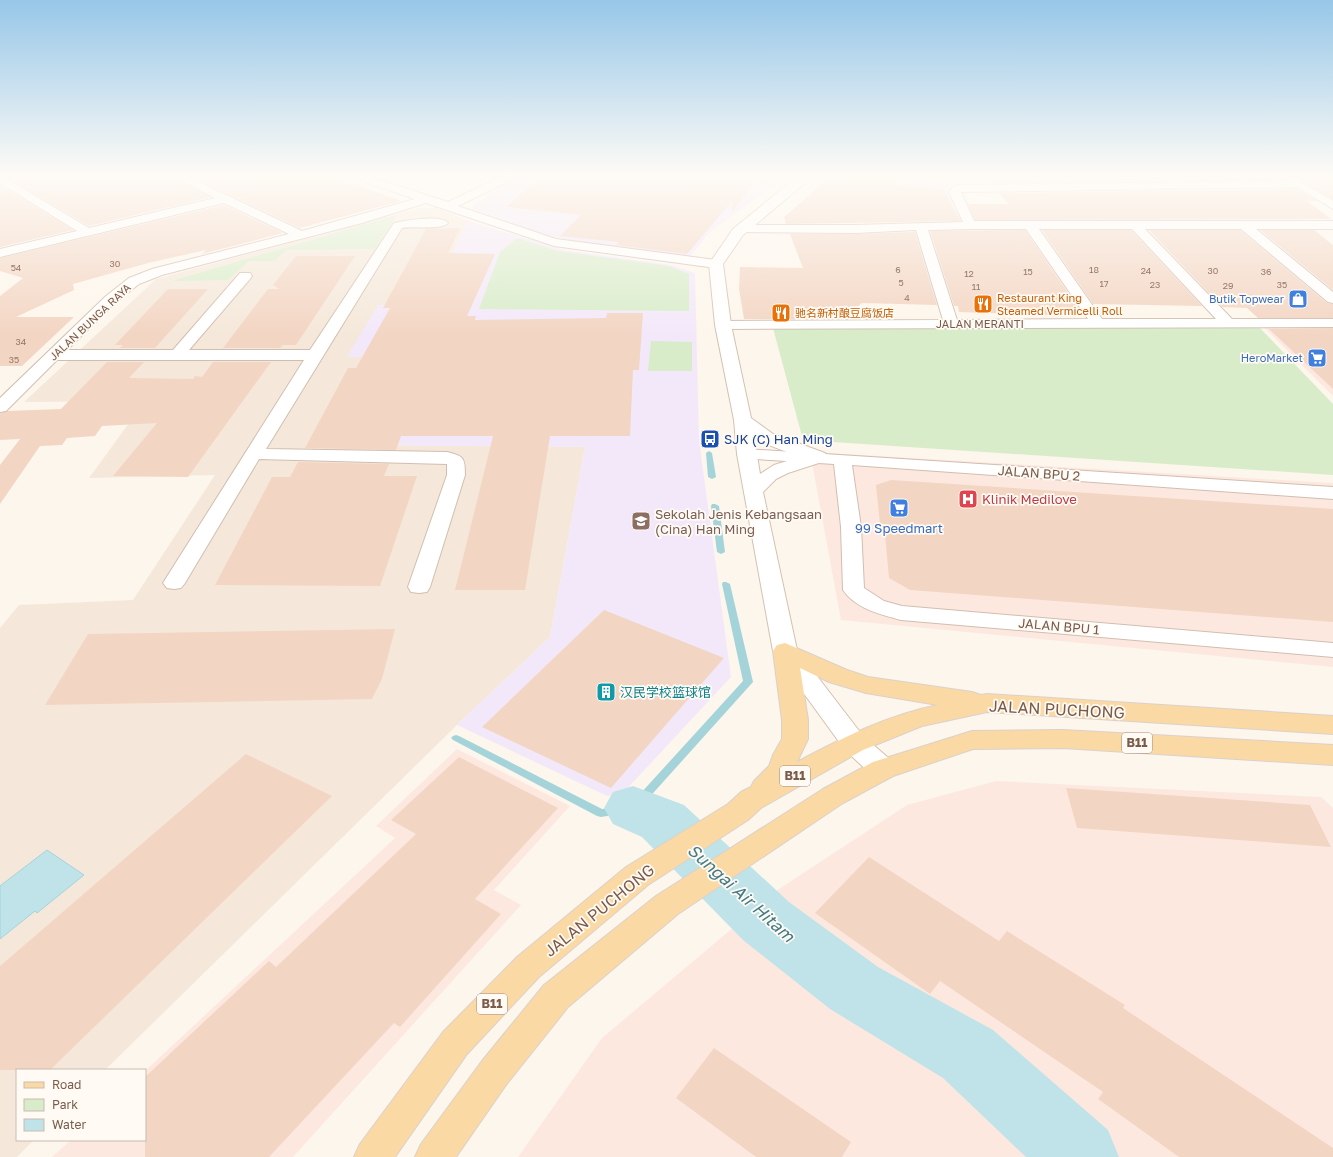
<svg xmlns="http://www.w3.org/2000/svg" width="1333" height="1157" font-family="'Golos Text','Noto Sans SC',sans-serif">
<rect width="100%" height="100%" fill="#fdf6ec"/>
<polygon fill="#f5e8da" points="419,208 437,208 468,221 428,305 348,357 394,357 353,445 585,447 550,637 457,725 105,1070 17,1070 17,1140 34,1140 17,1157 0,1157 0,628 19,605 133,600 215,475 89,478 145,401 24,402 156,279"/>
<g fill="#fde8e0">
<polygon points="1264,327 1333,327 1333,396"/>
<polygon points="810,452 1333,483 1333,667 841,620"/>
<polygon points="457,749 570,806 494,890 521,905 293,1157 52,1157 71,1140 145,1140 145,1071 395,838 376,826"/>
<polygon points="996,781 1321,797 1333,808 1333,1157 518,1157 602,1038 779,889 907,805"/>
</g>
<g fill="#f3e8fa">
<polygon points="526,174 790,174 711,231 689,257 570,241 532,230 471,208 502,186"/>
<polygon points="903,176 945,177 954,204 910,200"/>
<polygon points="468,221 564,250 671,265 695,273 699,440 731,677 623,793 607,796 457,725 550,637 585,447 352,445 394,357 347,357 378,305 428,305"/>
</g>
<g fill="#d8ecc9">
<polygon points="647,174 731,174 723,180 686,178 680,184 645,179"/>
<polygon points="397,215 374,249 287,250 274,261 249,261 228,280 172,281"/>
<polygon points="517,238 558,251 668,266 689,274 689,311 479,309 500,252"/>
<polygon points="1258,326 1333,404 1333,475 803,440 773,328"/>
<polygon points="651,341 692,342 692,371 648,371"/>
</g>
<polygon fill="#bfe3e8" stroke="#a5d3da" points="47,850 84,875 37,913 35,911 0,939 0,886"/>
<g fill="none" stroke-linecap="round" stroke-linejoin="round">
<g fill="#a5d3da" fill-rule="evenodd">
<polygon points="709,451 712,453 716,477 712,479 708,477 706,453"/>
<polygon points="712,504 715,504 719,506 725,552 721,554 717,552 711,506"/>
<polygon points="723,582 726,582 730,584 753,682 637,811 601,817 597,816 453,740 451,738 453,736 456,735 459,736 602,809 630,805 743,681 722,584"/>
</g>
<polygon fill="#bfe3e8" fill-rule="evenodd" points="633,786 684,805 789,902 878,967 993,1030 1108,1130 1119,1157 1026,1157 943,1078 830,1009 743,940 642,837 613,824 604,808 613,792"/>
</g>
<g fill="#f3d5c3">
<polygon points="0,174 168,174 211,197 89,226"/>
<polygon points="185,174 327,174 401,201 300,228"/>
<polygon points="545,174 631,174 724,182 732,176 732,174 761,174 732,212 732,201 687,254 616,245 619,242 560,236 581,215 506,207"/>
<polygon points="860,174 901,178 897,185 943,189 961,221 786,224 784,217 831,176 856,179"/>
<polygon points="984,174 1286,174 1282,177 1283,180 992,183"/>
<polygon points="1290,174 1333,174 1333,199"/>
<polygon points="0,185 73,230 0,247"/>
<polygon points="1297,189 1317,201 1307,201 1331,219 975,220 968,204 1008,204 999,193"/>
<polygon points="224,205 283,233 202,254 206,250 148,263 73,284 74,290 16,317 74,317 22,366 0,366 0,296 23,278 0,271 0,258"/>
<polygon points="460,228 448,253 495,254 467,316 476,316 475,320 606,318 607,313 643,313 639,370 633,370 630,436 550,436 525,590 455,590 493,436 401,436 396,450 305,448 348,368 356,368 390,308 383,308 426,229"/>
<polygon points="1025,230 1082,313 1051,312 1053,315 959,312 958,306 954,306 930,231"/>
<polygon points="1042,230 1131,230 1202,306 1093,304"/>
<polygon points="1149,230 1240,230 1327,303 1333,304 1333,318 1258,318 1247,308 1222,307"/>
<polygon points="1260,230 1314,230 1333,245 1333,290"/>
<polygon points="915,232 937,305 862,303 842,319 744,319 739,289 740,267 803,268 790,234 855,234"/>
<polygon points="296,256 355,256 296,345 283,345 280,348 223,348 268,289 279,289 273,285"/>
<polygon points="168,289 208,289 155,348 120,348 123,345 115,345"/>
<polygon points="1333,328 1333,389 1269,329"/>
<polygon points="107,362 144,362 129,378 193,379 195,376 202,377 213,362 271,362 188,477 113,476 157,423 102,426 95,436 67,438 62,445 40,446 0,504 0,465 20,439 0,440 0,413 8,411 61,409"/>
<polygon points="298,462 389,464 384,476 417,476 380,586 215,585 272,477 290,477"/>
<polygon points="891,480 1333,509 1333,622 910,590 889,578 884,524 880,524 876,485"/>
<polygon points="604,610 724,658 611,788 482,727"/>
<polygon points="395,629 382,679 372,699 45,705 88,634"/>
<polygon points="246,754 332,796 50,1070 0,1070 0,966"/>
<polygon points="459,757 558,808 475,899 501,914 400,1027 394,1023 269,1157 145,1157 145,1077 269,961 276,967 416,834 391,820"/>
<polygon points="1066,788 1310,805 1331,847 1077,828"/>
<polygon points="869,857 999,941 1007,931 1125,1005 1123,1008 1333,1148 1333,1157 1179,1157 1098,1099 1103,1092 940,981 930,994 815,913"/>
<polygon points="714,1048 851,1142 842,1157 756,1157 676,1098"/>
</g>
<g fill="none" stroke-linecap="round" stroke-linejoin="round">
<defs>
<g id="street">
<path d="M169,174H182L302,231L415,199L348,176L347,174H361L448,202L507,174H520L519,176L458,206L556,239L716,260L722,264L716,268L554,246L426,203L362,223L162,275L139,284L116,302L67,350H173L240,273H250L252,276L250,279L189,350H310L394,223C404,221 441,214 448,223C443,230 413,226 402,228L266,449L447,452C464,456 465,458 465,475L430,587L427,592L419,593L411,592L408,587L447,475V464L259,459L185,583L181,588L174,589L167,588L163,583L304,360H57L6,411L0,412V398L106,296L129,278L152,269L289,234L224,203L0,257V249L77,231L0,183V175L89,228L215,198Z"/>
<path d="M1288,174L1333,201V209L1297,187L961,192L974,221H1333V229H1256L1333,292V303L1328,302L1241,229H1145L1232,319H1333V327L723,329L718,328L716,325L718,322L723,321L943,320L916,230L855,233L742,232L738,231L736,228L738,225H855L963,222L949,192L954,186L958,185L1287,181L1283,177ZM970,229H1026L1088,319L957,320L928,230ZM1039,229H1132L1216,319H1102Z"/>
<path d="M746,449L1333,487V499L852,465L861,527L864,588L884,601L902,606L1333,643V657L901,620C880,614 856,609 843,590L841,527L834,464L740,458L737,454L740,450Z"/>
</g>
<path id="secondary" d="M803,174H816L743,235L723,264L731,325L751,418L773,434L825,453L827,457L825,461L788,473L776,479L763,492L797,650L863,736L893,762L897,769L893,776L883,779L873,776L845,750L773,651L737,454L734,420L715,325L709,264L733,229L793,180ZM754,437L761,442L800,457L774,465L760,474Z"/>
<g id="primary">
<path d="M785,643L847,670L868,677L972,692L981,695L987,694L1333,716V734L987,712L922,726L863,750L761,808L748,820L648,885L539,977L467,1054L395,1157H354L360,1144L443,1032L517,957L626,867L728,804L741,792L751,787L754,781L769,766L773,755L782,739V720L773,651L777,645ZM800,668L829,682L866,693L938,705C888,715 842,738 797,762L808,739V720Z"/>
<polygon points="1063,730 1333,745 1333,765 1063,748 973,749 893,776 843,803 678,914 568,1007 506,1085 456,1157 415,1157 421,1144 482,1061 544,985 656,896 823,789 873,762 972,731"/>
</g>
</defs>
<use href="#street" stroke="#d1beb0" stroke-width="2"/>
<use href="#secondary" stroke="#d6c0b0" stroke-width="2"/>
<use href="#primary" stroke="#dad1cd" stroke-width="2"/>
<use href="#street" fill="#fff" fill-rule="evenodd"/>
<use href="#secondary" fill="#fff" fill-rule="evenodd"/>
<use href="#primary" fill="#fbd9a5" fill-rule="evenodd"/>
</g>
<linearGradient id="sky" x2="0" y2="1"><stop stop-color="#97c7e8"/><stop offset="0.52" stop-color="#fefbf6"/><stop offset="1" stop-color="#fefbf6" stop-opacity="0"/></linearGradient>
<rect width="1333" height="336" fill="url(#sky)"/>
<defs>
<symbol id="shop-square" viewBox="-11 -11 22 22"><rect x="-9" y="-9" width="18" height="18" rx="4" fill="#3f7fe0" stroke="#fffaf3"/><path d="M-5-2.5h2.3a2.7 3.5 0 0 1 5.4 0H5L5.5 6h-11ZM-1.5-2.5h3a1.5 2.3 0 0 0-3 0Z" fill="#fff"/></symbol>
<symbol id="restaurant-square" viewBox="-11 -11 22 22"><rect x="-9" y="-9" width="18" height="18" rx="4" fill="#e8710a" stroke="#fffaf3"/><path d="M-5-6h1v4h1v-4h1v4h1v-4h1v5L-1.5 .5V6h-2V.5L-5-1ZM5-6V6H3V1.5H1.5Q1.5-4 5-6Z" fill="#fff"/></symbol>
<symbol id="supermarket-square" viewBox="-11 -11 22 22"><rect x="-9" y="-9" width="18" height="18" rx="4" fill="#3f7fe0" stroke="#fffaf3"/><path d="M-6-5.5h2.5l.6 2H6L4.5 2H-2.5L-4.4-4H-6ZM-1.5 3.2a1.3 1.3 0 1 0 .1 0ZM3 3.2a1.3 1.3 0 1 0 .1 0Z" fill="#fff"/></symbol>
<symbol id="bus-square" viewBox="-11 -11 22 22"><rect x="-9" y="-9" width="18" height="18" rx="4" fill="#1a4fb4" stroke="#fffaf3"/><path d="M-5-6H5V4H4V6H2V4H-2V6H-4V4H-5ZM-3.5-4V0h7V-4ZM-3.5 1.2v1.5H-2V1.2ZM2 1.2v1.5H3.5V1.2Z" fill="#fff"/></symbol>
<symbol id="hospital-square" viewBox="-11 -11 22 22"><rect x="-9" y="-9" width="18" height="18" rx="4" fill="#e0444e" stroke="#fffaf3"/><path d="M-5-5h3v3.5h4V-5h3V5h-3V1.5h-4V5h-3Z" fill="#fff"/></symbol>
<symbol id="school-square" viewBox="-11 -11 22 22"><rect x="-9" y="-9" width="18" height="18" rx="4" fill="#8d6e63" stroke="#fffaf3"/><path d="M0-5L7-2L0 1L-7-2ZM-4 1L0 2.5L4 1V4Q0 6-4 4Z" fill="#fff"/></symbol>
<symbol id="building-square" viewBox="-11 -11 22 22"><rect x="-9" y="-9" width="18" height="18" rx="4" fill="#0f9aa8" stroke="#fffaf3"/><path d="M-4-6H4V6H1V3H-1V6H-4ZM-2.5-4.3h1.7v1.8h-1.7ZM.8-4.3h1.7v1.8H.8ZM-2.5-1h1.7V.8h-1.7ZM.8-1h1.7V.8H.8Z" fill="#fff"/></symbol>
</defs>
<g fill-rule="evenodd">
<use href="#shop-square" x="1287" y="288" width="22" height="22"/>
<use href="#restaurant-square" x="972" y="293" width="22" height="22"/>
<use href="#restaurant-square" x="770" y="302" width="22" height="22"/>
<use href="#supermarket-square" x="1306" y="347" width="22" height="22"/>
<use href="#bus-square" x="699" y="428" width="22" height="22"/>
<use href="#hospital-square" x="957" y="488" width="22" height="22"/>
<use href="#supermarket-square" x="888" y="497" width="22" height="22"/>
<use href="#school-square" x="630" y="510" width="22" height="22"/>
<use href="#building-square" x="595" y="681" width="22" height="22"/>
</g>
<g text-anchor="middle" stroke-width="3.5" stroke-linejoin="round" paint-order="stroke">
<g font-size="9" fill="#987a6a">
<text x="115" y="267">30</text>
<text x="16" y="271">54</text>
<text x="898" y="273">6</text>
<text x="1094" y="273">18</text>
<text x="1146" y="274">24</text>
<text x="1213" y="274">30</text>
<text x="1028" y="275">15</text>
<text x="1266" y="275">36</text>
<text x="969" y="277">12</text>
<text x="901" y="286">5</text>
<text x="1104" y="287">17</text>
<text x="1155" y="288">23</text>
<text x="1282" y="288">35</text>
<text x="1228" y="289">29</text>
<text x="976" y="290">11</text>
<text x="907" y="301">4</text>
<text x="21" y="345">34</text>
<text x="14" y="363">35</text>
</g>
<g font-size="11" fill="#c56008" stroke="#fffaf3" text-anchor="start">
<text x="997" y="302">Restaurant King<tspan x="997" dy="13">Steamed Vermicelli Roll</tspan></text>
<text x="795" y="317">驰名新村酿豆腐饭店</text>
</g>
<g font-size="11" fill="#366cbe" stroke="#fffaf3" text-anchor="end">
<text x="1284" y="303">Butik Topwear</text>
<text x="1303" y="362">HeroMarket</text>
</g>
<g font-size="11" fill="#7a5c4d" stroke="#fffaf3">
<text transform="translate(90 322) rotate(-43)" y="4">JALAN BUNGA RAYA</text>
<text x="980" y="328">JALAN MERANTI</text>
</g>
<g fill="#fffaf3" stroke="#a28b7f" stroke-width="1">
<rect x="1122" y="733" width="30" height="20" rx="3"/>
<rect x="780" y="766" width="30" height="20" rx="3"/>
<rect x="477" y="994" width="30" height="20" rx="3"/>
</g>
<g font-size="12" font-weight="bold" fill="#7a5c4d">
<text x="1137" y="747">B11</text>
<text x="795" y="780">B11</text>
<text x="492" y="1008">B11</text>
</g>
<g font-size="13" fill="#164399" stroke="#fffaf3" text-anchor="start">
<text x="724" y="444">SJK (C) Han Ming</text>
</g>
<g font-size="13" fill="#7a5c4d" stroke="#fffaf3">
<text transform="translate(1039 473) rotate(4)" y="5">JALAN BPU 2</text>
<text transform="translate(1059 626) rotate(5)" y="5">JALAN BPU 1</text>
</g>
<g font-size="13" fill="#be3a42" stroke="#fffaf3" text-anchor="start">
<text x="982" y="504">Klinik Medilove</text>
</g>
<g font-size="13" fill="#785e54" stroke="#fffaf3" text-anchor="start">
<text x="655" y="519">Sekolah Jenis Kebangsaan<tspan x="655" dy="15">(Cina) Han Ming</tspan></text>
</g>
<g font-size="13" fill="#366cbe" stroke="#fffaf3">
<text x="899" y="533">99 Speedmart</text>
</g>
<g font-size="13" fill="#0d838f" stroke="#fffaf3" text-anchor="start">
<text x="620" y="697">汉民学校篮球馆</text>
</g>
<g font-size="16" fill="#7a5c4d" stroke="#fffaf3">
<text transform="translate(1057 709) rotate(3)" y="6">JALAN PUCHONG</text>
<text transform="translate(599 910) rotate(-39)" y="6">JALAN PUCHONG</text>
</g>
<g font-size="17" font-style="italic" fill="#437c86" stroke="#fffaf3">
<text transform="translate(741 893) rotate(42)" y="6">Sungai Air Hitam</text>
</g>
</g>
<rect x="16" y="1069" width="130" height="72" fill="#fffaf3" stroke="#cabbb1"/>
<rect x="24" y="1082" width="20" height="6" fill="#fbd9a5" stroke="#cabbb1"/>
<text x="52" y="1089" font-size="12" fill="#7a5c4d">Road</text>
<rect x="24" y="1099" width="20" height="12" fill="#d8ecc9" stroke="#cabbb1"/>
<text x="52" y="1109" font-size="12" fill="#7a5c4d">Park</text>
<rect x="24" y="1119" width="20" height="12" fill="#bfe3e8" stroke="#cabbb1"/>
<text x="52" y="1129" font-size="12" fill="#7a5c4d">Water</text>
</svg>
